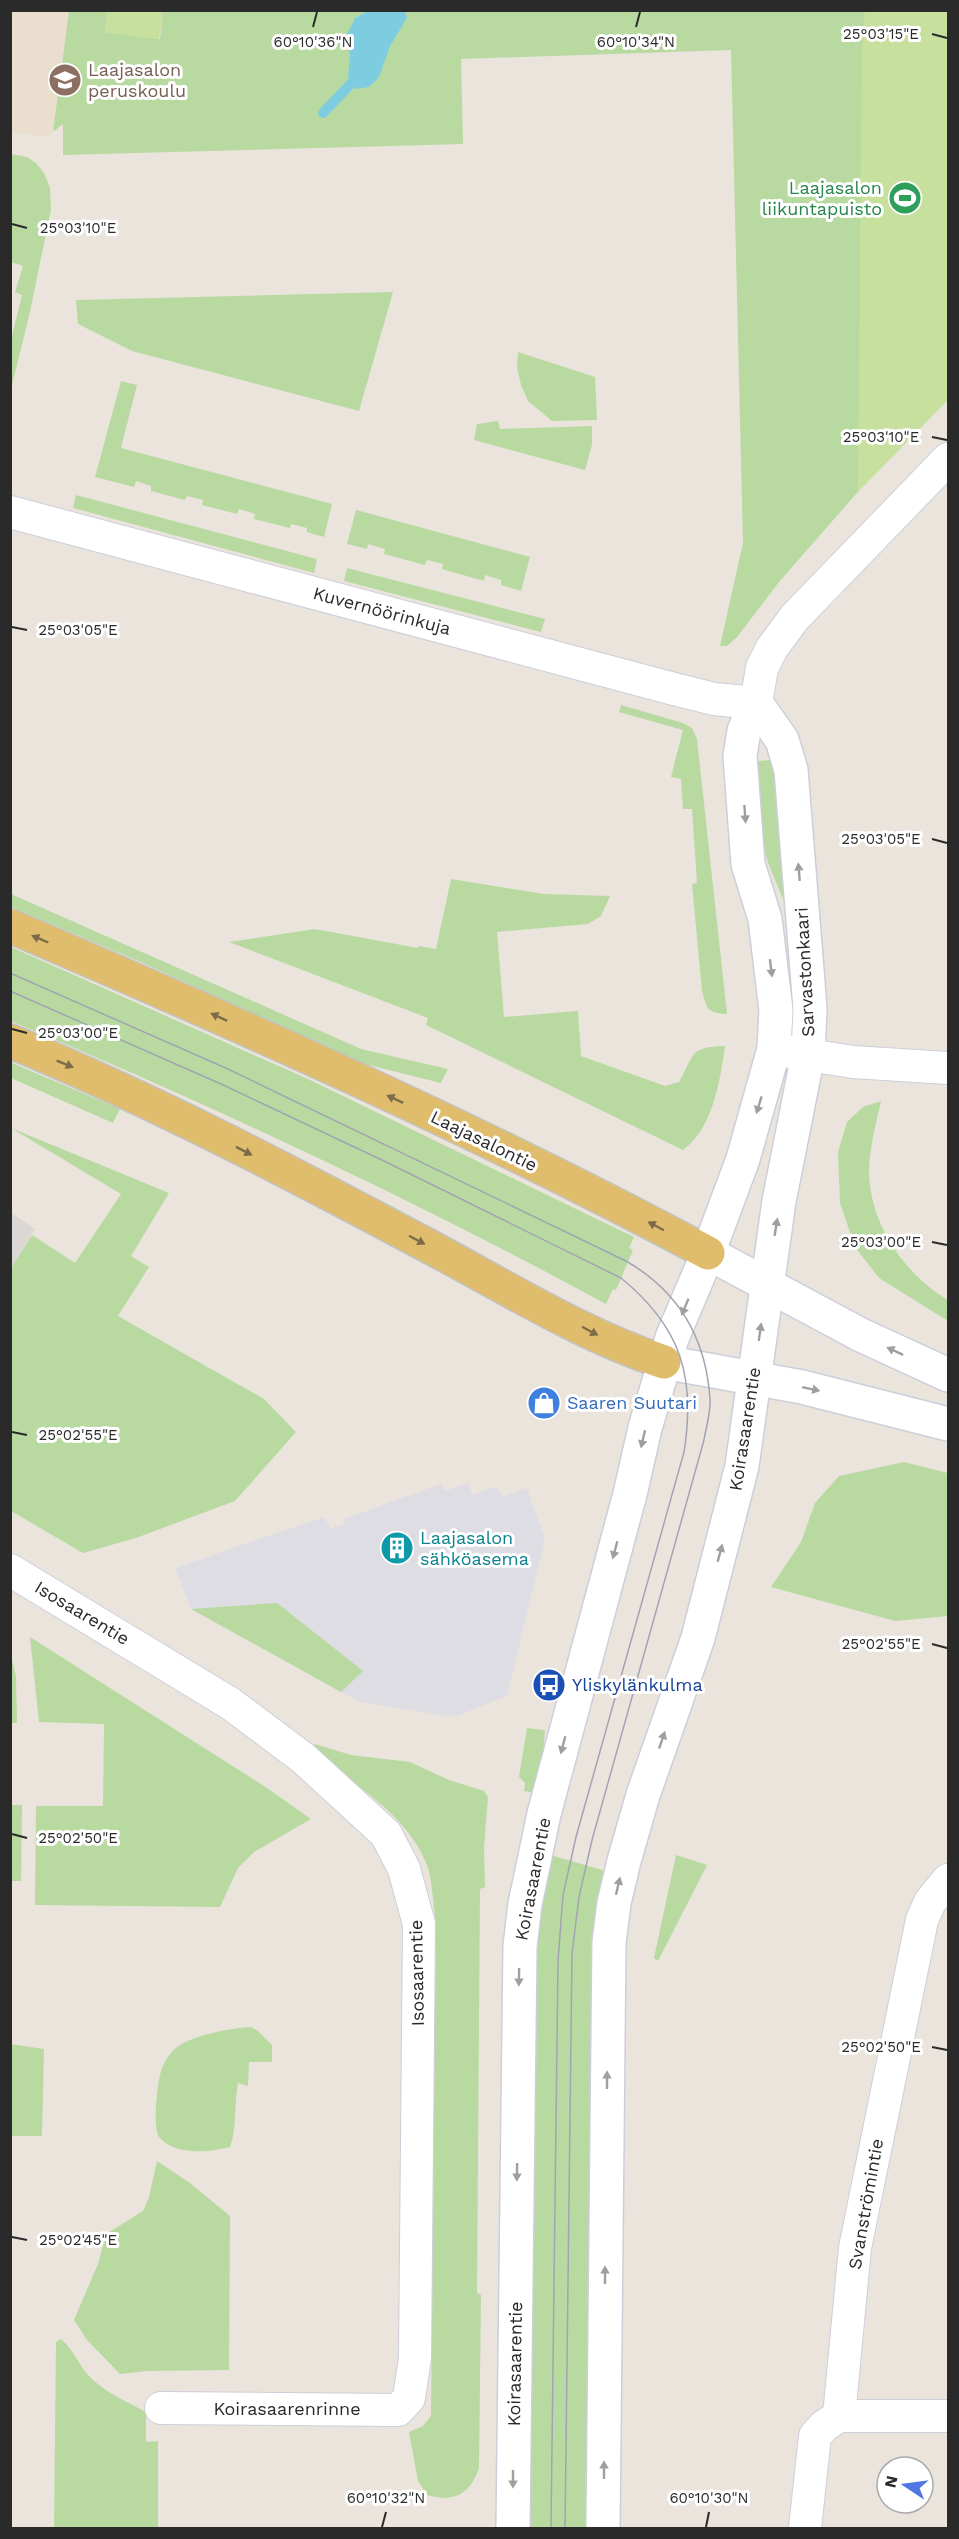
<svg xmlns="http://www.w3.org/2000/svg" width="959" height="2539" font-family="'Work Sans',sans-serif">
<rect width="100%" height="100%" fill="#eae4dd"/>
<polygon fill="#dedde3" points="468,1483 472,1495 497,1486 502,1497 527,1488 545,1539 507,1696 454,1717 362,1702 341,1692 191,1609 175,1568 324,1517 331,1529 345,1524 344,1519 441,1484 445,1491"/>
<polygon fill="#eadfcf" points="11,11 179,11 47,137 11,132"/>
<g fill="#b8daa0">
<polygon points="163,10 948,11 863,486 779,582 738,636 727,646 720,646 743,543 731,50 461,59 463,144 63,155 63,124 53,132 69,11 108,11 105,32 160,39"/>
<polygon points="11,154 27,157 36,163 44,173 50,188 51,210 29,316 11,389 11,340 22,295 15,292 23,266 11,262"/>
<polygon points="393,292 359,411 132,351 78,324 76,300"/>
<polygon points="518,352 595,377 597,420 552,421 528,401 521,385 517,367"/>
<polygon points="121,381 137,385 121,448 332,504 324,537 307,532 307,528 291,524 290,528 254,519 255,514 239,509 237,514 202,505 203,500 187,496 185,500 151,491 151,486 136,481 134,487 95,477"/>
<polygon points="498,421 500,429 592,426 592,445 585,470 474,440 477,424"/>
<polygon points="76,495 317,559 314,573 73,508"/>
<polygon points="356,510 530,557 521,591 501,585 501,580 485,575 484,581 442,569 443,564 427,560 425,565 384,554 385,549 368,544 367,549 347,544"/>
<polygon points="347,568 545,619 541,632 344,581"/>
<path d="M621,705L683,723L692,728L697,739L727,1014C707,1013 707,1009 702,991L692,884L697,883L692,809H683L681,779L671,777L683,730L619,712Z"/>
<path d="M782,759L794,904L785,905C779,886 769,870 765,851C760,822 761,790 758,761Z"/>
<path d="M451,879L544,894L610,896L601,916L588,924L497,932L504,1017L578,1011L581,1056L665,1086L679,1082C695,1054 689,1047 725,1046C720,1081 713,1128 683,1150L426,1025L428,1018L229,942L315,929L418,948L419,946L436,949Z"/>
<polygon points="11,894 361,1049 448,1069 441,1083 361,1063 145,964 11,907"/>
<path d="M11,947L308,1079L634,1237L629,1248L633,1250L616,1290L613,1289L606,1304C413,1199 213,1106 11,1021Z"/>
<polygon points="10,1062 120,1109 113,1123 11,1078"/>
<path d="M881,1101C876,1123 870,1146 869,1170C869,1223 904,1274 948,1300V1321L879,1278L855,1247L840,1203L838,1152L847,1122L863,1107Z"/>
<polygon points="11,1128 169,1193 131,1256 149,1267 118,1316 264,1399 296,1432 235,1501 136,1538 83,1553 11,1511 11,1268 32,1235 75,1263 121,1194"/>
<polygon points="904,1462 948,1473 948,1616 895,1621 771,1587 801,1542 815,1503 839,1476"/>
<polygon points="277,1603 363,1671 341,1692 191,1609"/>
<polygon points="30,1637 264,1786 311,1819 254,1852 238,1868 220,1907 35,1905 36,1806 103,1806 104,1724 39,1722"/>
<polygon points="11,1656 16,1676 17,1723 11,1723"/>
<polygon points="527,1728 545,1730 540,1794 524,1791 525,1783 519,1777"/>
<path d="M315,1744L351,1755L410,1762L449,1780L484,1791L488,1797L484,1847L485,1887L480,1889L477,2293L481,2295L479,2468C470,2494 454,2503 427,2495L418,2481L409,2432L423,2426L431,2416L436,1923C433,1906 433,1885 428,1868C409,1814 353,1784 310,1752Z"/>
<polygon points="11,1805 22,1805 21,1881 11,1881"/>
<polygon points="547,1854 609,1872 594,2528 524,2528 528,2023"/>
<polygon points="676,1855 707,1865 658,1961 654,1958"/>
<path d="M251,2027L258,2031L272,2045V2062H249L248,2086L238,2083C234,2104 237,2129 230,2147C210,2152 176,2156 160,2138C152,2130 157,2087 160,2075C162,2066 169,2053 176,2048C191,2035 232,2028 251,2027Z"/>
<polygon points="10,2044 44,2049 42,2136 11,2136"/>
<polygon points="157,2161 190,2183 230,2216 229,2370 147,2371 120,2374 87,2340 74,2320 98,2264 106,2234 143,2211 149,2197"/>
<path d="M61,2339C74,2350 79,2366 90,2377C106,2393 127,2402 146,2412V2442L158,2441V2528H54L56,2342Z"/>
</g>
<g fill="#c8e09d">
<polygon points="108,11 163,11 159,39 105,32"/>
<polygon points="865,11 948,11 948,400 858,492 862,50"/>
</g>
<polygon fill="#dbd7d4" points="11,1213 35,1229 11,1268 10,1214"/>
<polygon fill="#7dcce0" points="405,11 407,18 390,46 379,77 369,87 356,89 348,77 350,55 346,37 355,18 368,11"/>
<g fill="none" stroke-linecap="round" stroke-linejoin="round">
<polyline stroke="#7dcce0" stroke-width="10" points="323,113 362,72"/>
<defs>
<g id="street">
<polyline points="10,512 674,689 714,699 756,703 762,668 772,648 795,617 948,459"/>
<polyline points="784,1051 853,1062 948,1068"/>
<polyline points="10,1570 231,1704 303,1758 386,1834 404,1869 419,1924 415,2358 409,2398 398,2410 161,2408"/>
<polyline points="839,2416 855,2248 922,1920 930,1902 948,1880"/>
<polyline points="839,2416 948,2416"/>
<polyline points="805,2528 815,2436 824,2426 839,2416"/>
</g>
<g id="secondary">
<polyline points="708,1253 861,1335 948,1375"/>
<polyline points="664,1362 802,1387 948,1424"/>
<polyline points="513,2528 520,1946 525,1904 544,1814 630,1494 645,1428 672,1338 708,1253 743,1159 774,1049 776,1010 765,919 748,864 740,756 744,731 756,703"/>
<polyline points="603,2528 609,1943 614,1903 624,1861 643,1795 698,1638 742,1466 779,1201 808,1055 810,1008 791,770 782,740 756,703"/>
</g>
<g id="primary">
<path d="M10,926C246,1027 482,1132 708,1253"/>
<path d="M10,1041C150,1099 286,1170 419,1241C499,1283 579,1334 664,1362"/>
</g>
</defs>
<use href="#street" stroke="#cccfda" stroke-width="34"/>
<use href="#secondary" stroke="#cccfda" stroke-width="36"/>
<use href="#primary" stroke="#c3c3c3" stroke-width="36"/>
<use href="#street" stroke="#fff" stroke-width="32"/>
<use href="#secondary" stroke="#fff" stroke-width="33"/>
<use href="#primary" stroke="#e0bd6d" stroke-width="33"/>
<g stroke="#a1a4b2" stroke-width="1.5">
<path d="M10,973L228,1069L626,1261C678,1291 706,1338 710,1399C711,1412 706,1427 704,1440L592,1840L579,1897L572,1954L565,2528"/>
<path d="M10,991L221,1084L384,1161L621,1278C681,1327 696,1377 684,1452L576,1837L563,1895L558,1961L551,2528"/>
</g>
</g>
<defs><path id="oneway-solid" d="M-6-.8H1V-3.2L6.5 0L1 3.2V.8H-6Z" transform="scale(1.5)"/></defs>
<g fill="#9f9f9f">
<use href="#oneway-solid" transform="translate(745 814) rotate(86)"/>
<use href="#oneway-solid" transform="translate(799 872) rotate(-95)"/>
<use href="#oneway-solid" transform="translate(771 968) rotate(83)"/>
<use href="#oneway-solid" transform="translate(759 1105) rotate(107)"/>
<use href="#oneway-solid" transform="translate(776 1227) rotate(-81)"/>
<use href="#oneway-solid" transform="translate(685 1307) rotate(113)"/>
<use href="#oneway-solid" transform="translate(760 1332) rotate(-82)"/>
<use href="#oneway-solid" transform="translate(895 1351) rotate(-155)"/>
<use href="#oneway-solid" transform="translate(811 1389) rotate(12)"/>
<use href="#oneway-solid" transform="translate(643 1439) rotate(103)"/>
<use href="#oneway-solid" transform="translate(615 1550) rotate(105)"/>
<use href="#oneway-solid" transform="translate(720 1553) rotate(-75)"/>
<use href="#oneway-solid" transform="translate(662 1740) rotate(-71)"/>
<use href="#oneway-solid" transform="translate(563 1745) rotate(105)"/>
<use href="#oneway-solid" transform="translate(618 1886) rotate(-77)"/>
<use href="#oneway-solid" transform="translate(519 1977) rotate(91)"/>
<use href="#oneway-solid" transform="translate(607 2080) rotate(-90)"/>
<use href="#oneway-solid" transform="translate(517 2172) rotate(91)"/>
<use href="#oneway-solid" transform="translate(605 2275) rotate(-90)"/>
<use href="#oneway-solid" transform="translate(604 2470) rotate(-90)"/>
<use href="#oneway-solid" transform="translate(513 2479) rotate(90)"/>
</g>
<g fill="#7c6c48">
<use href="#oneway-solid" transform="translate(40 939) rotate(-157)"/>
<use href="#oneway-solid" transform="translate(219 1017) rotate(-155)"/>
<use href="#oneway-solid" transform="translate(65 1064) rotate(22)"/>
<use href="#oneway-solid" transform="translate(395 1099) rotate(-155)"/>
<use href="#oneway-solid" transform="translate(244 1151) rotate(27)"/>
<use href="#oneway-solid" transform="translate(656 1226) rotate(-152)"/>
<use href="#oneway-solid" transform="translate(417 1240) rotate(28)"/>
<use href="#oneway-solid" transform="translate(590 1331) rotate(28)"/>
</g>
<path fill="none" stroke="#2a2a2a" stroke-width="2" d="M313,27L317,12M636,27L640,12M932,34L947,38M12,224L27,228M932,437L947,440M12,627L27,630M932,839L947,843M12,1029L27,1033M932,1242L947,1245M12,1432L27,1435M932,1644L947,1648M12,1834L27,1838M932,2047L947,2050M12,2237L27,2240M382,2527L386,2512M706,2527L709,2512"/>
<defs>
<symbol id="school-disc" viewBox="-11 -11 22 22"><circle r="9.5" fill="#8d6e63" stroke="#fff"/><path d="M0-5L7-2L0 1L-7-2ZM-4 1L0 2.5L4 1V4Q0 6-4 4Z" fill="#fff"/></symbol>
<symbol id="stadium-disc" viewBox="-11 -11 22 22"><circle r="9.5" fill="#2e9e5b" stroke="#fff"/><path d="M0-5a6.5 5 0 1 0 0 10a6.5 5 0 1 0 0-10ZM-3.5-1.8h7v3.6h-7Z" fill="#fff"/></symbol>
<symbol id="shop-disc" viewBox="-11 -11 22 22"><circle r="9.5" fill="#3f7fe0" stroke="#fff"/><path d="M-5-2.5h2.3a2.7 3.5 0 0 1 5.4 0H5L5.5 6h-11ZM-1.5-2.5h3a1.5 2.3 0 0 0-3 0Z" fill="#fff"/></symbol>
<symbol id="building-disc" viewBox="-11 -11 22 22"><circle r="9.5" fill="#0f9aa8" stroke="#fff"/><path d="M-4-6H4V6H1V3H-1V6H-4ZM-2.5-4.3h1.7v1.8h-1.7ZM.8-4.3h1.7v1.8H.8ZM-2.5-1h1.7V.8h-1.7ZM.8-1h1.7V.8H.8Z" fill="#fff"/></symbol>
<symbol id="bus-disc" viewBox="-11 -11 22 22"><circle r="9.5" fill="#1a4fb4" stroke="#fff"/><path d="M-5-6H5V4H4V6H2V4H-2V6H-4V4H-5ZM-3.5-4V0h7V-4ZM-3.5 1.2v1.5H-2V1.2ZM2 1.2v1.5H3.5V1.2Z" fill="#fff"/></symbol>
</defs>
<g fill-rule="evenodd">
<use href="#school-disc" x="46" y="61" width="38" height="38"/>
<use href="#stadium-disc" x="886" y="179" width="38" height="38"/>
<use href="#shop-disc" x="525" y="1384" width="38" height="38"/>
<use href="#building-disc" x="378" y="1529" width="38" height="38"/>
<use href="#bus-disc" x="530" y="1666" width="38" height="38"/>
</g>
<g text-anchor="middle" stroke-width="6" stroke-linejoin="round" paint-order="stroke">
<g font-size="18" fill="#785e54" stroke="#fff" text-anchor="start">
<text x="88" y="76">Laajasalon<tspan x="88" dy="21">peruskoulu</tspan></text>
</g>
<g font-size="18" fill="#27864d" stroke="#fff" text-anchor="end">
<text x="882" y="194">Laajasalon<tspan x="882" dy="21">liikuntapuisto</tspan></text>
</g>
<g font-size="18" fill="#2a2a2a" stroke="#fff">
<text transform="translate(382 611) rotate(15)" y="6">Kuvernöörinkuja</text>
<text transform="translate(805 972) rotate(-93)" y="6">Sarvastonkaari</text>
<text transform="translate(484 1141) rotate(26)" y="6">Laajasalontie</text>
<text transform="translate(745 1429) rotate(-81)" y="6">Koirasaarentie</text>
<text transform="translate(82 1613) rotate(31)" y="6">Isosaarentie</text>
<text transform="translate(533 1879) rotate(-79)" y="6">Koirasaarentie</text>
<text transform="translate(417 1973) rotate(-91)" y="6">Isosaarentie</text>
<text transform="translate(866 2204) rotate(-80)" y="6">Svanströmintie</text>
<text transform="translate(515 2364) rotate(-89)" y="6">Koirasaarentie</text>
<text x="287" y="2415">Koirasaarenrinne</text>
</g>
<g font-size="18" fill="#366cbe" stroke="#fff" text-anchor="start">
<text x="567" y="1409">Saaren Suutari</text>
</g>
<g font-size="18" fill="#0d838f" stroke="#fff" text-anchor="start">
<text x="420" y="1544">Laajasalon<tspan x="420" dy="21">sähköasema</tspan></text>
</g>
<g font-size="18" fill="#164399" stroke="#fff" text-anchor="start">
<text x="572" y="1691">Yliskylänkulma</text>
</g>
</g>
<g font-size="15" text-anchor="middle" fill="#2a2a2a" stroke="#fff" stroke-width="6" stroke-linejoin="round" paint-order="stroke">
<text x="881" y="39">25°03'15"E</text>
<text x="313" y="47">60°10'36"N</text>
<text x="636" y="47">60°10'34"N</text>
<text x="78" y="233">25°03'10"E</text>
<text x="881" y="442">25°03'10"E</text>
<text x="78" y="635">25°03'05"E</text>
<text x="881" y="844">25°03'05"E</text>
<text x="78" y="1038">25°03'00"E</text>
<text x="881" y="1247">25°03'00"E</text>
<text x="78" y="1440">25°02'55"E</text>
<text x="881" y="1649">25°02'55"E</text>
<text x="78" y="1843">25°02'50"E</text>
<text x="881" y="2052">25°02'50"E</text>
<text x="78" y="2245">25°02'45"E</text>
<text x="386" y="2503">60°10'32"N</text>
<text x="709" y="2503">60°10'30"N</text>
</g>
<rect width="959" height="2539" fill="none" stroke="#2a2a2a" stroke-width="24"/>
<g transform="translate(905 2485) rotate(283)"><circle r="28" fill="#ffffff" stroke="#aaaaaa" stroke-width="1.5"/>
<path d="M0-4.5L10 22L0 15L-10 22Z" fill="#5076e4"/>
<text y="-9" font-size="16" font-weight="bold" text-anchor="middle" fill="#2a2a2a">N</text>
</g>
</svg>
